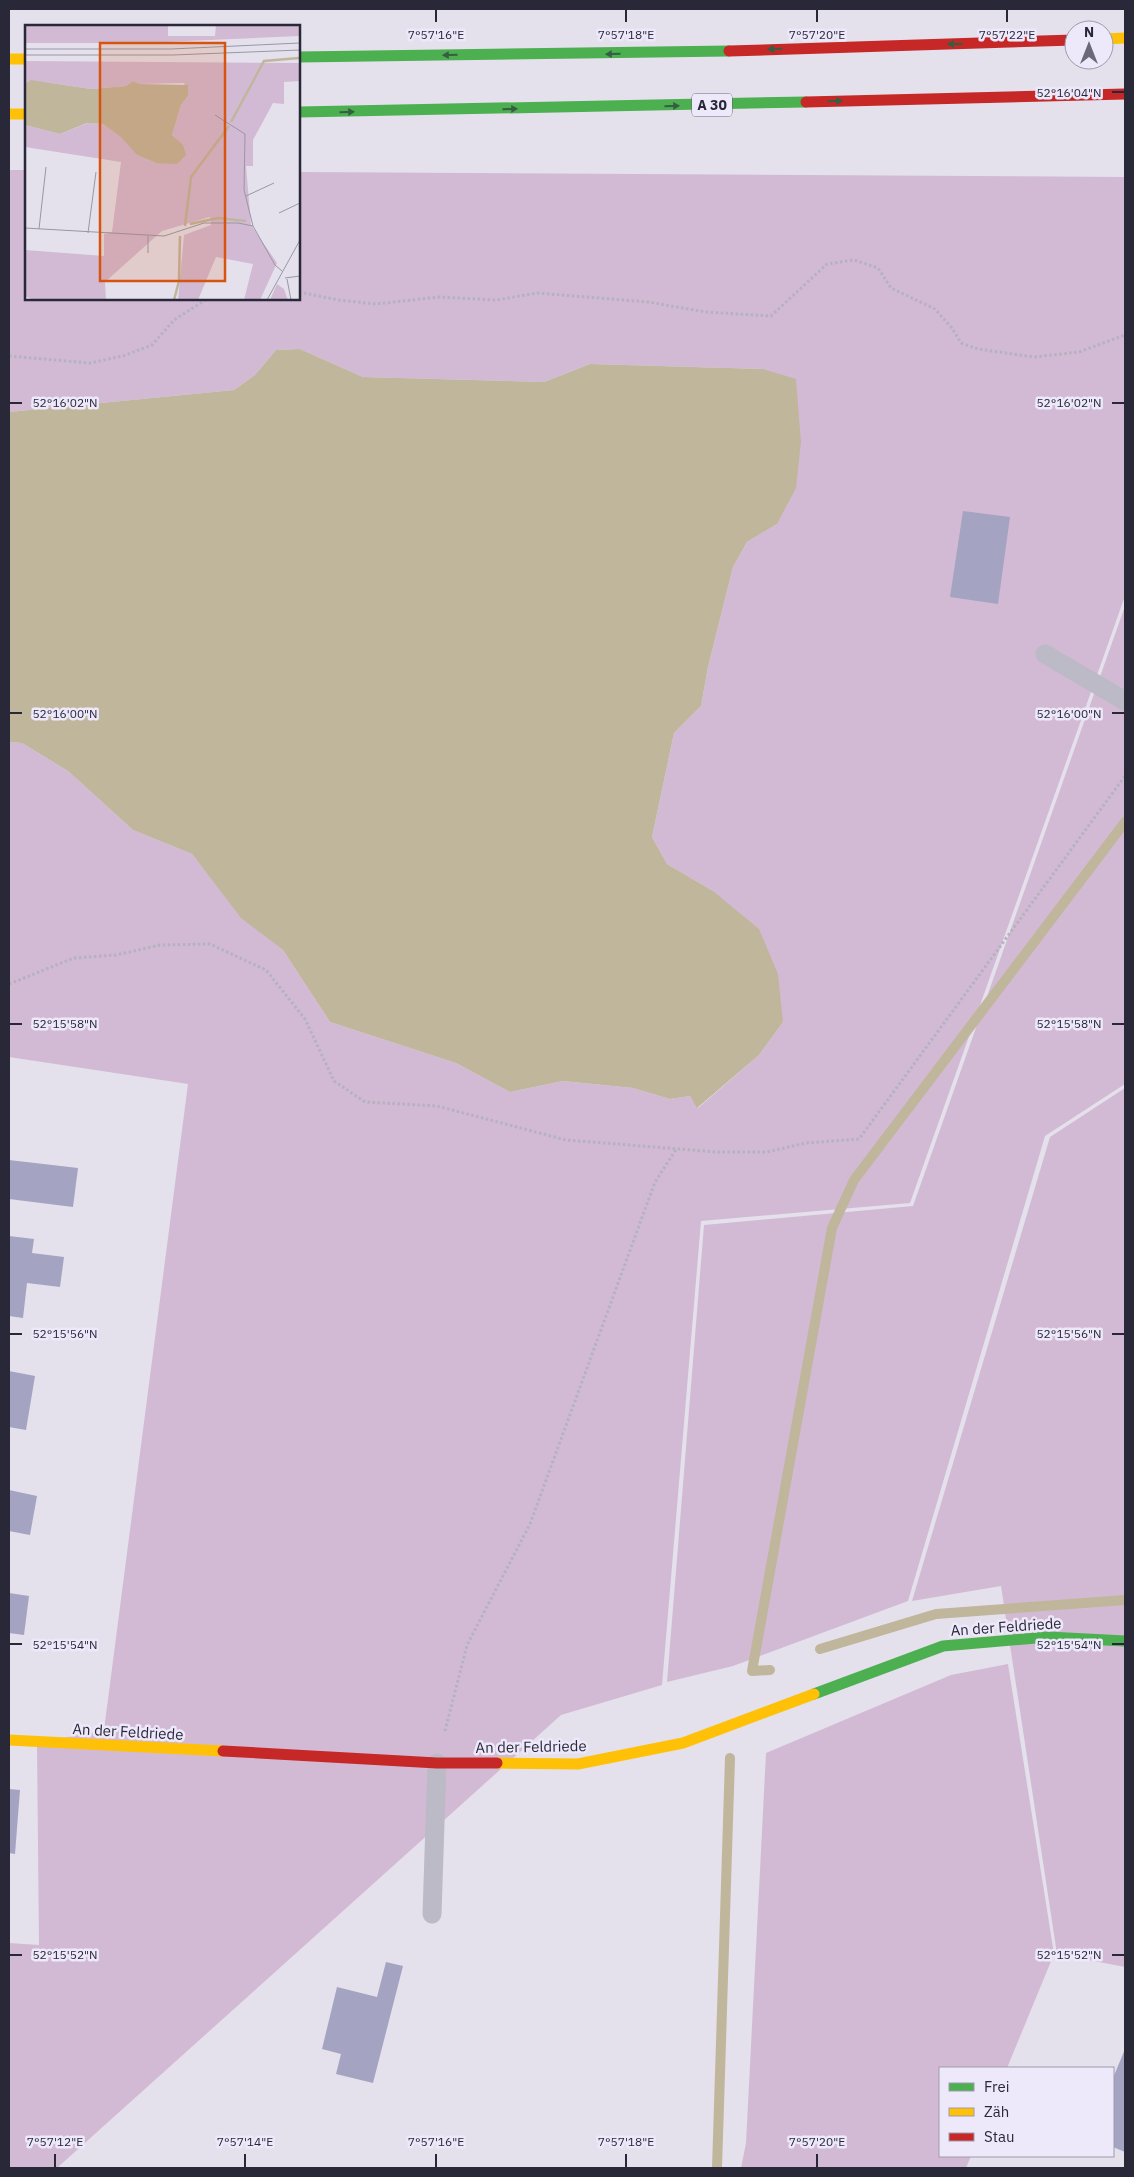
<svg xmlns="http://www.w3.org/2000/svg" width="1134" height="2177" font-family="'IBM Plex Sans',sans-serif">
<rect width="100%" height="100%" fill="#e4e1ed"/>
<g fill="#d2bad4">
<polygon points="9,170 26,170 26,299 299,299 299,172 1125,177 1125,596 910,1203 701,1221 662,1685 561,1715 57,2168 9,2168 9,1943 39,1945 37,1743 104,1730 188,1084 9,1057 9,742 22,743 68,771 133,830 192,854 241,917 283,950 330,1022 456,1063 510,1092 563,1081 633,1088 670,1099 690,1096 698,1108 759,1055 783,1022 713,891 667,864 652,837 674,733 701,706 708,667 733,567 747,542 777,524 763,369 590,364 544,382 363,377 300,349 276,350 255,375 234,390 9,412"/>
<polygon points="1125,606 1125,1084 1045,1136 908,1601 733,1666 667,1682 704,1225 913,1206"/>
<polygon points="1125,1088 1125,1967 1057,1954 1001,1586 912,1601 1050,1137"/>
<polygon points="1008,1664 1054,1954 1007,2068 940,2068 940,2156 971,2156 966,2168 741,2168 746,2143 766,1753 951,1675"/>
</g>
<polygon fill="#c0b69c" points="300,349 363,377 544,382 590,364 763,369 796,379 801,442 796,488 777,524 747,542 733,567 708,667 701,706 674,733 652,837 667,864 713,891 759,929 778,974 783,1022 759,1055 697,1108 690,1096 670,1099 633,1088 563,1081 510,1092 456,1063 330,1022 283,950 241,918 192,854 133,830 68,771 22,743 9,742 9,412 234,390 255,375 276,350"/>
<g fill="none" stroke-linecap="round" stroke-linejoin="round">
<g stroke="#c0b69c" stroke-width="10">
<polyline points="820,1649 936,1614 1125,1600"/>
<polyline points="770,1670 752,1671 832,1228 854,1180 1125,822"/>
<polyline points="717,2168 730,1758"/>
</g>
</g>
<g fill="#a4a3c2">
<polygon points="963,511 1010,517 998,604 950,597"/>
<polygon points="9,1160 78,1168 73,1207 9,1199"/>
<polygon points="9,1236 34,1239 32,1253 64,1257 60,1287 27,1283 23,1318 9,1316"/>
<polygon points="9,1371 35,1376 26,1430 9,1427"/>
<polygon points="9,1490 37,1496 30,1535 9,1531"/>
<polygon points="9,1593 29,1596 24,1635 9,1633"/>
<polygon points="9,1789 20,1790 15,1854 9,1853"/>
<polygon points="386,1962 403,1966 373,2083 336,2074 341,2054 322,2049 337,1987 377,1997"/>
<polygon points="1125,2049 1125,2152 1113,2147 1113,2078"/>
</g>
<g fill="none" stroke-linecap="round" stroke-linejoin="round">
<g stroke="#b5b2c0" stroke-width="3" stroke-dasharray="2.5 2.5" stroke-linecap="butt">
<polyline points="299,292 338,300 376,304 439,297 497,300 537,293 648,302 706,312 771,316 827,264 854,260 878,268 891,288 935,309 952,328 961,343 978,349 1034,357 1079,352 1125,335"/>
<polyline points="9,356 90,363 123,356 152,345 174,320 207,299"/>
<polyline points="9,984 74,958 116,955 160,945 210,944 266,970 305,1019 334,1081 365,1102 437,1106 566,1140 717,1152 767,1152 806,1143 859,1139 1125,776"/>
<polyline points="445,1731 467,1645 530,1524 655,1182 677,1148"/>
</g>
<g stroke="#bcbac7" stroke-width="19">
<polyline points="1045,654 1125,701"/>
<polyline points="432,1914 437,1763"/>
</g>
<g stroke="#4caf50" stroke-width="11">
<polyline points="299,57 729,51"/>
<polyline points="299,112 806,102"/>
<polyline points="814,1694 943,1646 1048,1637 1125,1641"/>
</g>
<g stroke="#ffc107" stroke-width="11">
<polyline points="1104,39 1125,38"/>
<polyline points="9,59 26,59"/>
<polyline points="9,114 26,114"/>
<polyline points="9,1740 223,1751"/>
<polyline points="497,1763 578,1764 683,1743 814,1694"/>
</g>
<g stroke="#c62828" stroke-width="11">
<polyline points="729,51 1074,40"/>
<polyline points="806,102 1125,94"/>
<polyline points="223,1751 437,1763 497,1763"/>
</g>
</g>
<defs><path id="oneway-solid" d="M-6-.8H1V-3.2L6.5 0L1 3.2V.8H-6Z" transform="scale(1.25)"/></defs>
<g fill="#365e42">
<use href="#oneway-solid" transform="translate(955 44) rotate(178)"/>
<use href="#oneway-solid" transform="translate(775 49) rotate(178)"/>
<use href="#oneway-solid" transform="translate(613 54) rotate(179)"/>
<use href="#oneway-solid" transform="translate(450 55) rotate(179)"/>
<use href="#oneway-solid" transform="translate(835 101) rotate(-2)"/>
<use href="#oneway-solid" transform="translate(672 106) rotate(-2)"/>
<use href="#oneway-solid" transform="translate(510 109) rotate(-1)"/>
<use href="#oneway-solid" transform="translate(347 112) rotate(-1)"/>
</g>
<path fill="none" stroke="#282838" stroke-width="2" d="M436,10V22M626,10V22M817,10V22M1007,10V22M1112,92H1124M10,403H22M1112,403H1124M10,713H22M1112,713H1124M10,1024H22M1112,1024H1124M10,1334H22M1112,1334H1124M10,1644H22M1112,1644H1124M10,1955H22M1112,1955H1124M55,2154V2167M245,2154V2167M436,2154V2167M626,2154V2167M817,2154V2167"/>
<g text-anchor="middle" stroke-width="5" stroke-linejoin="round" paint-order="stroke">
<rect fill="#ede8fa" stroke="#636272" stroke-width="1" x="692" y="93.5" width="40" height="23" rx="4"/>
<g font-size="14" font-weight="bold" fill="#282838">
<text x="712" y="110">A 30</text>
</g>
<g font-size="15" fill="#282838" stroke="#ede8fa">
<text transform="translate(1006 1627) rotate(-4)" y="5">An der Feldriede</text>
<text transform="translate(128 1732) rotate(3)" y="5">An der Feldriede</text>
<text transform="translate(531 1747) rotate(-1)" y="5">An der Feldriede</text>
</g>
</g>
<g transform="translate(25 25)">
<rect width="275" height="275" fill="#e4e1ed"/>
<path d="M0,0H143V11H190L191,0H275V11L115,18H0ZM0,36L275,38V56L259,57V79L248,78L228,115V141H221L226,200L252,238L235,275H219L228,239L191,232L173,275H153L159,210L186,200L185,192L137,206L80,257L81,275H9L0,271V225L79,231V209L87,207L96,137L0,122V100L35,109L63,98L78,99L96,111L112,130L131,138H149L153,116L147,110L156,80L163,71L159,58L115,59L108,56L101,61L66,64L19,57L0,59ZM252,259L259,264L263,275H245Z" fill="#d2bad4"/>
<path d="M6,55L66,64L101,61L108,56L115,59L163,60V71L156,80L147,110L158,120L161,130L152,139L131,138L112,130L96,112L78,99L62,98L35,109L0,100V59Z" fill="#c0b69c"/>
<path fill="none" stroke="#c0b69c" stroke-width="2.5" d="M206,97L239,36L274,33M165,199L193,193L221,196M160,201L166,152L204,101M149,275L154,256L155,211"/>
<path fill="none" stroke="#9997a5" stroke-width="1" d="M0,24H146L275,18M0,30H148L275,25M190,90L220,109L219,165L228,201M221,171L249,158M254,188L275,178M0,203L139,211L179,198H213L228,201L250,240L257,246M14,204L21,142M63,208L71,147M123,228V211M260,253L275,251M262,254L266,275M242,275L275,215"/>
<path fill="#d55410" fill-opacity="0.15" stroke="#d55410" stroke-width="2.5" d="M75,18H200V256H75Z"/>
<rect width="275" height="275" fill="none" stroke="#282838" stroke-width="2.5"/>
</g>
<g font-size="12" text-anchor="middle" fill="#282838" stroke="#ede8fa" stroke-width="5" stroke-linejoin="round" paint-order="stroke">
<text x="436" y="39">7°57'16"E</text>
<text x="626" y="39">7°57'18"E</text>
<text x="817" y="39">7°57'20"E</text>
<text x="1007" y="39">7°57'22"E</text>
<text x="1069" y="97">52°16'04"N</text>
<text x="65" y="407">52°16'02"N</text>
<text x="1069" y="407">52°16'02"N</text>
<text x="65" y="718">52°16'00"N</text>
<text x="1069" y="718">52°16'00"N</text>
<text x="65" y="1028">52°15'58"N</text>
<text x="1069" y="1028">52°15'58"N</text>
<text x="65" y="1338">52°15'56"N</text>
<text x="1069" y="1338">52°15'56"N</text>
<text x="65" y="1649">52°15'54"N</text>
<text x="1069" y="1649">52°15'54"N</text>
<text x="65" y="1959">52°15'52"N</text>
<text x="1069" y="1959">52°15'52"N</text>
<text x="55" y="2146">7°57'12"E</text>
<text x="245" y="2146">7°57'14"E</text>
<text x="436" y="2146">7°57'16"E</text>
<text x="626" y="2146">7°57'18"E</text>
<text x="817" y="2146">7°57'20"E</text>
</g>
<rect width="1134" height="2177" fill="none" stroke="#282838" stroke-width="20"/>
<rect x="939" y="2067" width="175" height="90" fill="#ede8fa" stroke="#9e9bac"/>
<rect x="949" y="2083" width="25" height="8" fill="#4caf50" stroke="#9e9bac"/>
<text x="984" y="2092" font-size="15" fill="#282838">Frei</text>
<rect x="949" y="2108" width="25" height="8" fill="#ffc107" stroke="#9e9bac"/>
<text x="984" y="2117" font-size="15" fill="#282838">Zäh</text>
<rect x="949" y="2133" width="25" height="8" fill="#c62828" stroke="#9e9bac"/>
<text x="984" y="2142" font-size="15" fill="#282838">Stau</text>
<g transform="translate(1089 45)"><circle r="24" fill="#ede8fa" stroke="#9e9bac"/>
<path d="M0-4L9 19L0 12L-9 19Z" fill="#6a6977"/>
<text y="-8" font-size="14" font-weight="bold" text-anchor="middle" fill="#282838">N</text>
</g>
</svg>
